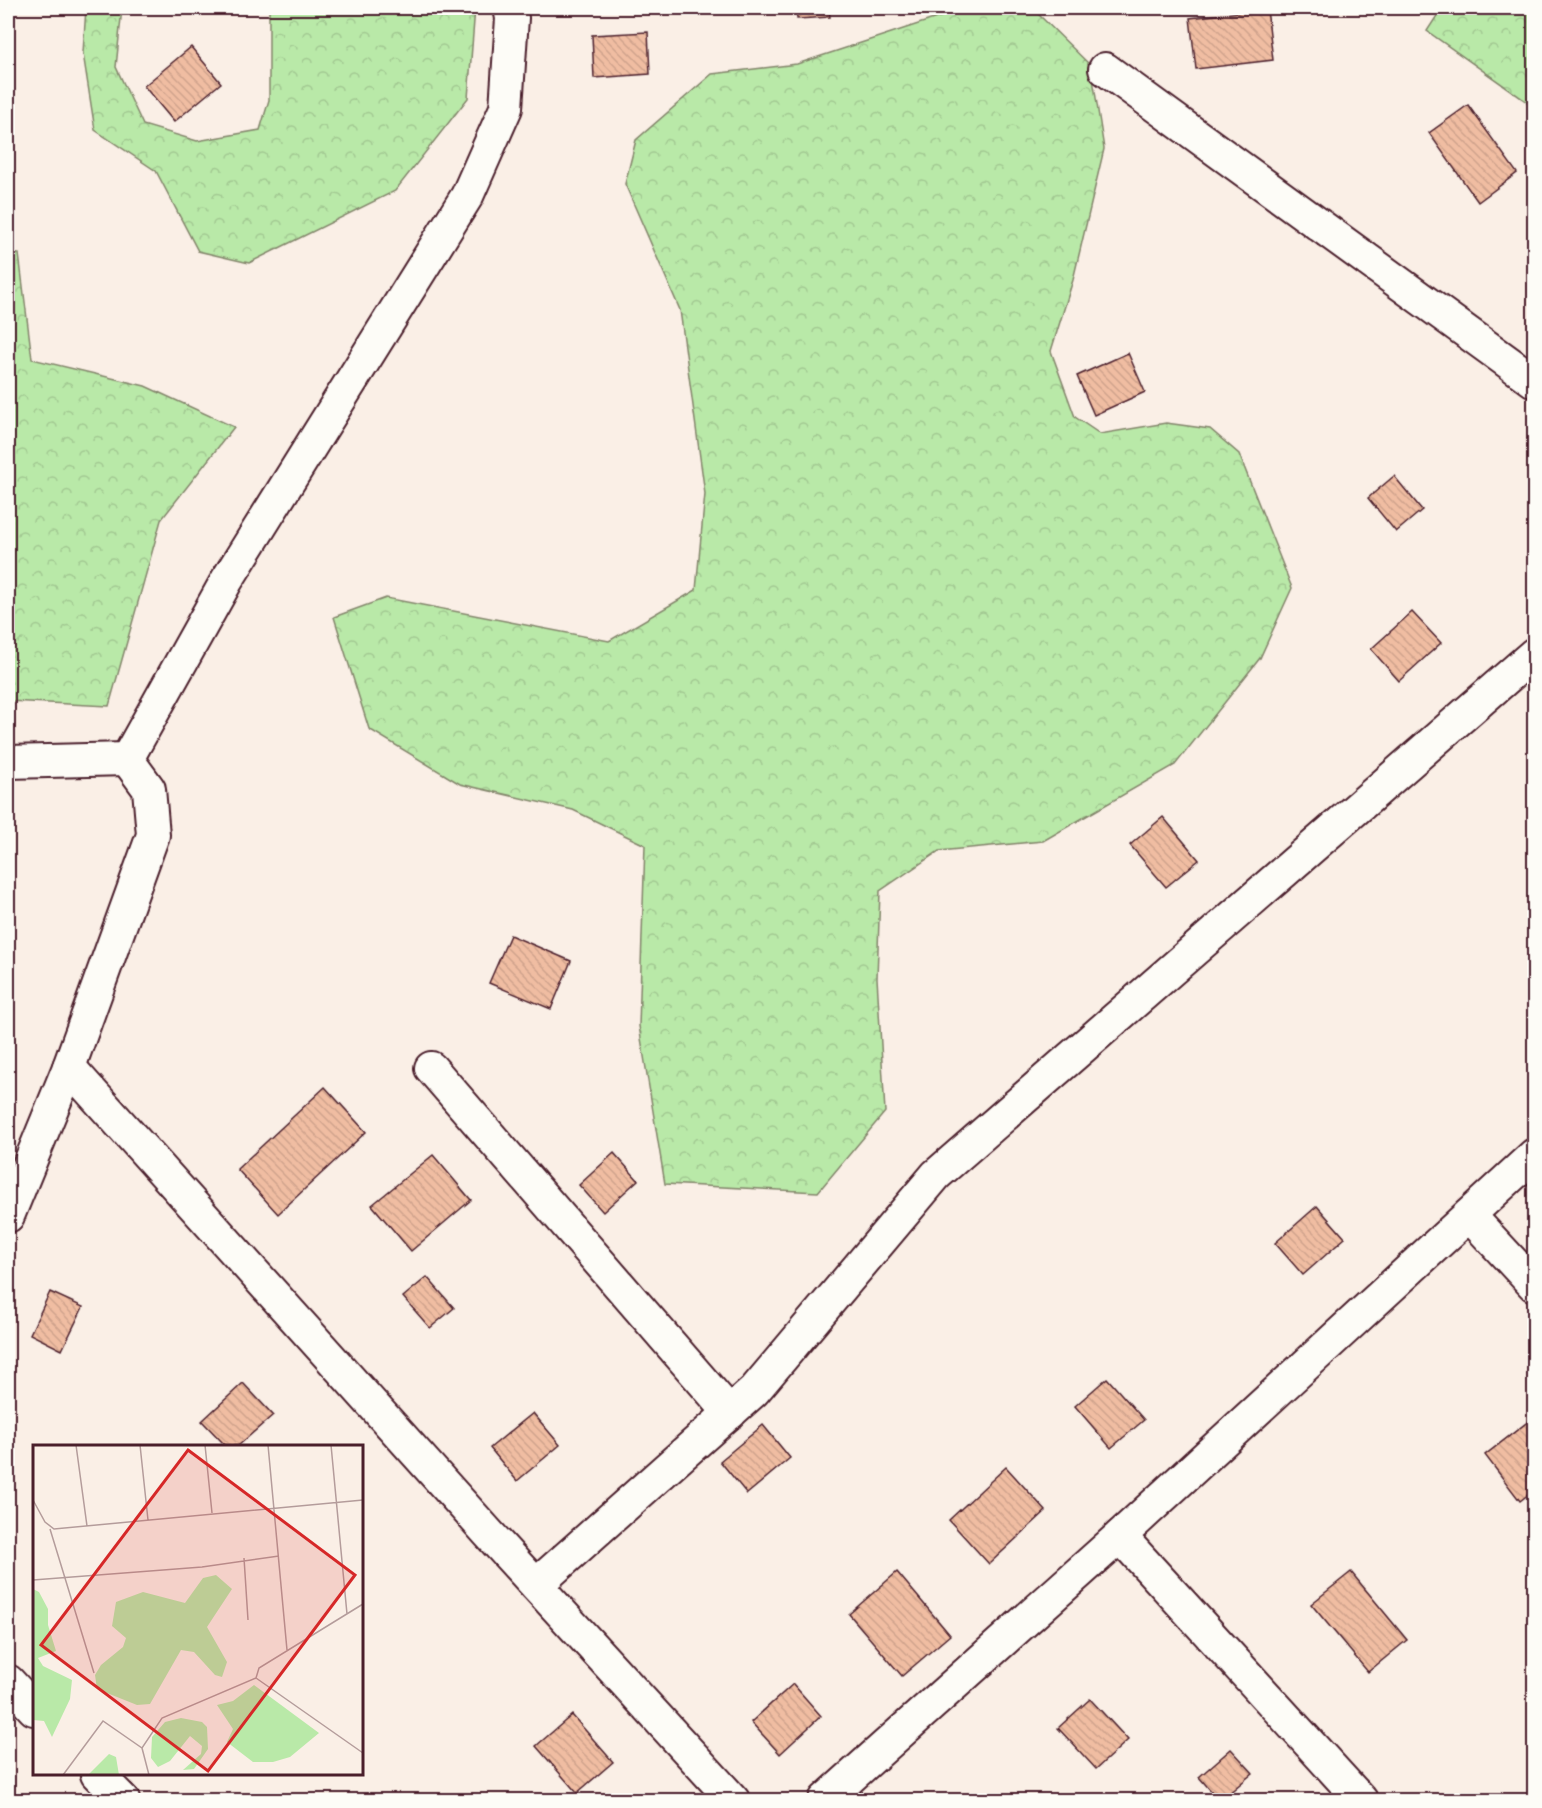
<svg xmlns="http://www.w3.org/2000/svg" width="1542" height="1808" font-family="Caveat,sans-serif">
<defs>
<pattern id="forest-crowns" width="20" height="18" patternUnits="userSpaceOnUse" patternTransform="scale(1.5)"><rect width="20" height="18" fill="#b9e9a8"/><path d="M2 6a3 3 0 1 1 6 0M12 15a3 3 0 1 1 6 0" fill="none" stroke="#a1c791"/></pattern>
<pattern id="building-back-hatch" width="6" height="6" patternUnits="userSpaceOnUse" patternTransform="scale(1.5)"><rect width="6" height="6" fill="#f0bda2"/><path d="M-1 5l2 2M0 0l6 6M5-1l2 2" fill="none" stroke="#cfa28c"/></pattern>
</defs>
<rect width="100%" height="100%" fill="#faefe6"/>
<filter id="ink" filterUnits="userSpaceOnUse"><feTurbulence type="fractalNoise" baseFrequency=".0167" numOctaves="2"/><feDisplacementMap in="SourceGraphic" scale="12" xChannelSelector="R" yChannelSelector="G"/><feConvolveMatrix kernelMatrix="1 2 1 2 8 2 1 2 1" color-interpolation-filters="sRGB"/></filter>
<g filter="url(#ink)">
<g fill="url(#forest-crowns)" stroke="#82846a" stroke-width="1.5">
<polygon points="86,8 122,8 116,67 143,125 197,141 260,130 269,100 269,8 475,8 468,98 395,191 249,263 198,251 156,171 95,130 83,53"/>
<polygon points="967,8 1032,8 1091,66 1104,149 1073,280 1051,351 1075,417 1100,434 1166,423 1210,429 1239,454 1292,588 1260,658 1175,765 1043,841 939,851 880,891 877,978 885,1112 818,1192 665,1184 639,1026 645,845 573,810 460,784 369,729 334,617 386,598 609,641 696,590 705,494 680,310 625,184 636,140 712,74 797,64"/>
<polygon points="1442,8 1534,8 1534,107 1427,31"/>
<polygon points="8,254 19,254 32,359 145,386 234,427 161,520 109,706 8,701"/>
</g>
<g fill="url(#building-back-hatch)" stroke="#4a1f2b" stroke-width="1.5">
<polygon points="796,8 829,8 830,17 797,19"/>
<polygon points="1267,9 1273,60 1196,69 1190,18"/>
<polygon points="648,32 650,74 594,78 592,35"/>
<polygon points="191,47 221,83 174,122 144,86"/>
<polygon points="1468,105 1517,173 1478,202 1429,133"/>
<polygon points="1128,353 1145,392 1094,415 1077,376"/>
<polygon points="1394,476 1422,510 1396,532 1368,498"/>
<polygon points="1412,612 1441,643 1399,681 1371,649"/>
<polygon points="1163,817 1199,860 1166,887 1130,845"/>
<polygon points="510,935 571,961 551,1009 489,983"/>
<polygon points="325,1087 366,1132 278,1214 237,1169"/>
<polygon points="614,1153 638,1180 603,1212 579,1185"/>
<polygon points="433,1155 471,1200 411,1251 372,1205"/>
<polygon points="1317,1206 1345,1238 1303,1275 1275,1243"/>
<polygon points="427,1277 454,1308 430,1328 403,1297"/>
<polygon points="50,1292 83,1307 62,1350 30,1334"/>
<polygon points="1107,1378 1144,1420 1111,1448 1075,1406"/>
<polygon points="243,1383 273,1415 238,1446 226,1446 202,1421"/>
<polygon points="533,1413 560,1445 517,1481 490,1448"/>
<polygon points="1534,1417 1534,1490 1520,1501 1485,1455"/>
<polygon points="763,1425 790,1458 747,1494 720,1461"/>
<polygon points="1006,1467 1046,1511 989,1564 949,1520"/>
<polygon points="897,1572 950,1635 902,1676 849,1614"/>
<polygon points="1351,1572 1407,1640 1368,1672 1311,1604"/>
<polygon points="793,1684 821,1716 780,1754 751,1722"/>
<polygon points="1090,1699 1128,1740 1096,1769 1058,1728"/>
<polygon points="572,1715 613,1762 577,1793 536,1746"/>
<polygon points="1231,1749 1253,1773 1221,1800 1219,1800 1199,1777"/>
</g>
<g fill="none" stroke-linecap="round" stroke-linejoin="round">
<defs>
<g id="minor">
<polyline points="1105,69 1534,381"/>
<polyline points="127,759 227,580 467,196 506,108 512,18 510,8"/>
<polyline points="8,762 127,759"/>
<polyline points="69,1067 489,1534 733,1800"/>
<polyline points="431,1068 730,1413"/>
<polyline points="1469,1215 1534,1285"/>
<polyline points="8,1216 69,1067 153,835 149,789 127,759"/>
<polyline points="1120,1536 1361,1800"/>
<polyline points="536,1585 754,1391 936,1175 1534,654"/>
<polyline points="8,1681 34,1709"/>
<polyline points="97,1774 123,1800"/>
<polyline points="825,1800 1120,1536 1534,1155"/>
</g>
</defs>
<use href="#minor" stroke="#4a1f2b" stroke-width="36"/>
<use href="#minor" stroke="#fdfcf7" stroke-width="32"/>
</g>
</g>
<g transform="translate(33 1445)">
<rect width="330" height="330" fill="#faefe6"/>
<path d="M183,130L199,144L174,182L194,217L189,232L182,230L161,207L148,205L117,259L104,260L64,244L62,230L68,220L90,202L93,193L79,181L83,157L110,147L152,158L170,133ZM0,144L6,147L15,164V180L23,206L5,213L10,221L39,235L37,254L19,292L11,276L0,275ZM221,240L286,288L257,312L240,317H220L194,297L200,284L184,260L200,256ZM148,273L169,277L174,282L175,304L161,324L150,325L168,309L169,301L157,291L137,316L125,322L118,313L119,292L132,277ZM76,309L83,312L86,330H55Z" fill="#b9e9a8"/>
<path fill="none" stroke="#b49c9b" stroke-width="1.5" d="M43,0L54,81M107,0L115,75M172,0L179,68M235,0L254,205M298,0L314,169M0,55L12,77L21,84L330,55M17,84L61,228M211,113L215,175M0,135L169,122L246,111M223,233L226,223L330,159M223,233L330,308M109,303L116,330M30,330L70,276L109,303L129,273L223,233"/>
<path fill="#d62828" fill-opacity="0.15" stroke="#d62828" stroke-width="3" d="M155,5L322,130L175,326L8,200Z"/>
<rect width="330" height="330" fill="none" stroke="#4a1f2b" stroke-width="3"/>
</g>
<rect width="1542" height="1808" fill="none" stroke="#fdfcf7" stroke-width="30"/>
<rect x="15" y="15" width="1512" height="1778" fill="none" stroke="#4a1f2b" stroke-width="2" filter="url(#ink)"/>
</svg>
